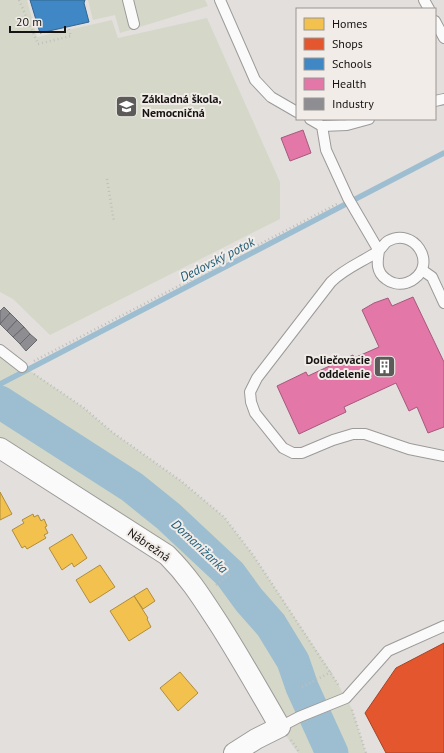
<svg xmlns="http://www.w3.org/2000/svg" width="444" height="753" font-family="'PT Sans',sans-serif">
<rect width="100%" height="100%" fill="#e2dfdd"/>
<g fill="#d5d8c8">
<polygon points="0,0 27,0 37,37 112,20 118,38 207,18 280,182 280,219 50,335 13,299 0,292"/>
<polygon points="88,0 205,0 208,6 120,33 115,15 93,20"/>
<polygon points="0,350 84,408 112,432 181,481 224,517 253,555 331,672 352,709 366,753 298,753 280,727 182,570 0,448"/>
</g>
<g fill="#f2c14e" stroke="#b08d3c">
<polygon points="0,492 12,514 0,520"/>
<polygon points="33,514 34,517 38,515 41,521 44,519 47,526 45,527 48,533 44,535 46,538 27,549 25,546 22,548 12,530 24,523 22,520"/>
<polygon points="72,534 87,558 74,567 72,563 62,570 49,548"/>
<polygon points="100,565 115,587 90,603 76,580"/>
<polygon points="147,588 155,601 143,609 134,596"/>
<polygon points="134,596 148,618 147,619 151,627 129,641 110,611"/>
<polygon points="180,672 198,693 178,711 160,688"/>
</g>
<polygon fill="#e4572e" stroke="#a64326" points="444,643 444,753 386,753 365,713 396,668"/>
<polygon fill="#3f88c5" stroke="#336590" points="30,0 85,0 84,3 89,22 40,33"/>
<g fill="#e377a8" stroke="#a6597b">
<polygon points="303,130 311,153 290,161 281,138"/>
<polygon points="413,297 444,362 444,427 428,433 417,407 409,411 396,383 344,407 346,412 299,434 277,386 306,372 308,376 353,355 354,358 379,347 362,310 374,303 388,298 392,306"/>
</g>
<g fill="#8d8d92" stroke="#69696c">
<polygon points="4,307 10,313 0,324 0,311"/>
<polygon points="10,313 17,320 7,331 0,324"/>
<polygon points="17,320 24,327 13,337 7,331"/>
<polygon points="24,327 30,334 20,344 13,337"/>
<polygon points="30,334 37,340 26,351 20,344"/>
</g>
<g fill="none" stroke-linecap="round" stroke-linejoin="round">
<polyline stroke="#9dbed0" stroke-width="5.5" points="0,384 444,153"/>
<polyline stroke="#9dbed0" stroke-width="33" points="0,402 132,487 168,516 230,574 249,600 271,625 293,661 302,687 332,753"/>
<defs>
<g id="lane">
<polyline points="128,0 134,24"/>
<polyline points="220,0 255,80 271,97 297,112"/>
<polyline points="424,0 429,9"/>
<polyline points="435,21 444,38"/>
<polyline points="435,101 444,99"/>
<path d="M310,119L322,126L326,150L348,198L379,251C377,262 376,272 386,279C391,283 399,285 406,283C408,282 412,281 414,279C437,263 414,227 388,241C384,243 382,249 377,252C362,262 345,268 331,282L257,378L250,392L251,402L255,413L283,448L293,453H302L333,440L353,434H365L409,449L444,456"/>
<polyline points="322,126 347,125 369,119"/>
<polyline points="422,270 432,277 444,303"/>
<polyline points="0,350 22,367"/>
<polyline points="280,727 299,717 346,698 388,651 444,626"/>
</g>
<path id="street" d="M0,448L167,555C189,577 202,598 219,624C240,657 260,692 280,727L256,739L234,753"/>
</defs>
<use href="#lane" stroke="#9c9a99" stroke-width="12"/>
<use href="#street" stroke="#9c9a99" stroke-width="22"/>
<g stroke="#bfbebd" stroke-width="2.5" stroke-dasharray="1 3" stroke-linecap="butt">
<polyline points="19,0 38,44 71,36 68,27"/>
<polyline points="107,179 114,222"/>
<polyline points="34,361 337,204"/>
<polyline points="34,374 84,408 112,432 181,481 224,517 253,555 339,686"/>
<polyline points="216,585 230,574"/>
<polyline points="302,687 331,672"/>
<polyline points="352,710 366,753"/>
<polyline points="291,740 300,753"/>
</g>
<use href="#lane" stroke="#fbfafa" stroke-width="10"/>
<use href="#street" stroke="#fbfafa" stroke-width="20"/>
</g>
<defs>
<symbol id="school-square" viewBox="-11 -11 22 22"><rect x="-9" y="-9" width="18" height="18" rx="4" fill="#5d5b5a" stroke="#f1ece8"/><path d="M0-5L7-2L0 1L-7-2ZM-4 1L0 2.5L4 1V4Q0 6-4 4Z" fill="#fff"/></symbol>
<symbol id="building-square" viewBox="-11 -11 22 22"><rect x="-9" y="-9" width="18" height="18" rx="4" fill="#5d5b5a" stroke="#f1ece8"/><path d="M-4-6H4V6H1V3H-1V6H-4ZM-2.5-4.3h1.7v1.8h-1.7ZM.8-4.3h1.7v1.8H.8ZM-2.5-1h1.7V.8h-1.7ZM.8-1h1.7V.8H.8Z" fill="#fff"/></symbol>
</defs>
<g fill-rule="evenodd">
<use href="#school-square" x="114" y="94" width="25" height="25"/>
<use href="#building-square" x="372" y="354" width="25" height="25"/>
</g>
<g text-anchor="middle" stroke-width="4" stroke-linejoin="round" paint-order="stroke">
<g font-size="12" font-weight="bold" fill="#161413" stroke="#f1ece8" text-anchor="start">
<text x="142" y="103">Základná škola,<tspan x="142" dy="14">Nemocničná</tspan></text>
<text x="370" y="364" text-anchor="end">Doliečovacie<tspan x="370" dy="14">oddelenie</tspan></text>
</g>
<g font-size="12" fill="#161413" stroke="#f1ece8">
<text transform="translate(149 545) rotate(35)" y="4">Nábrežná</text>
</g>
<g font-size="13" font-style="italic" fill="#1f5c77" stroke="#f1ece8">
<text transform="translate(217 259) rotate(-27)" y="5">Dedovský potok</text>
<text transform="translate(200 546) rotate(43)" y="5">Domanižanka</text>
</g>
</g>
<rect x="296" y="8" width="140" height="112" fill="#f1ece8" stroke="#999693"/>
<rect x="304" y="18" width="20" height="12" fill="#f2c14e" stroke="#999693"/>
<text x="332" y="28" font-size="12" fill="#161413">Homes</text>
<rect x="304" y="38" width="20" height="12" fill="#e4572e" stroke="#999693"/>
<text x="332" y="48" font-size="12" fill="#161413">Shops</text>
<rect x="304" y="58" width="20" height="12" fill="#3f88c5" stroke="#999693"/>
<text x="332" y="68" font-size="12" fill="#161413">Schools</text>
<rect x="304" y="78" width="20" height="12" fill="#e377a8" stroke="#999693"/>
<text x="332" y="88" font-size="12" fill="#161413">Health</text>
<rect x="304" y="98" width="20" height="12" fill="#8d8d92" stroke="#999693"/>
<text x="332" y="108" font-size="12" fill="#161413">Industry</text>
<path d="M10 26v6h55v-6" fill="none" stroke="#161413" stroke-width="2"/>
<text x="16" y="26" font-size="12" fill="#161413" stroke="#f1ece8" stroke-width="3" paint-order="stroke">20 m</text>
</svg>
